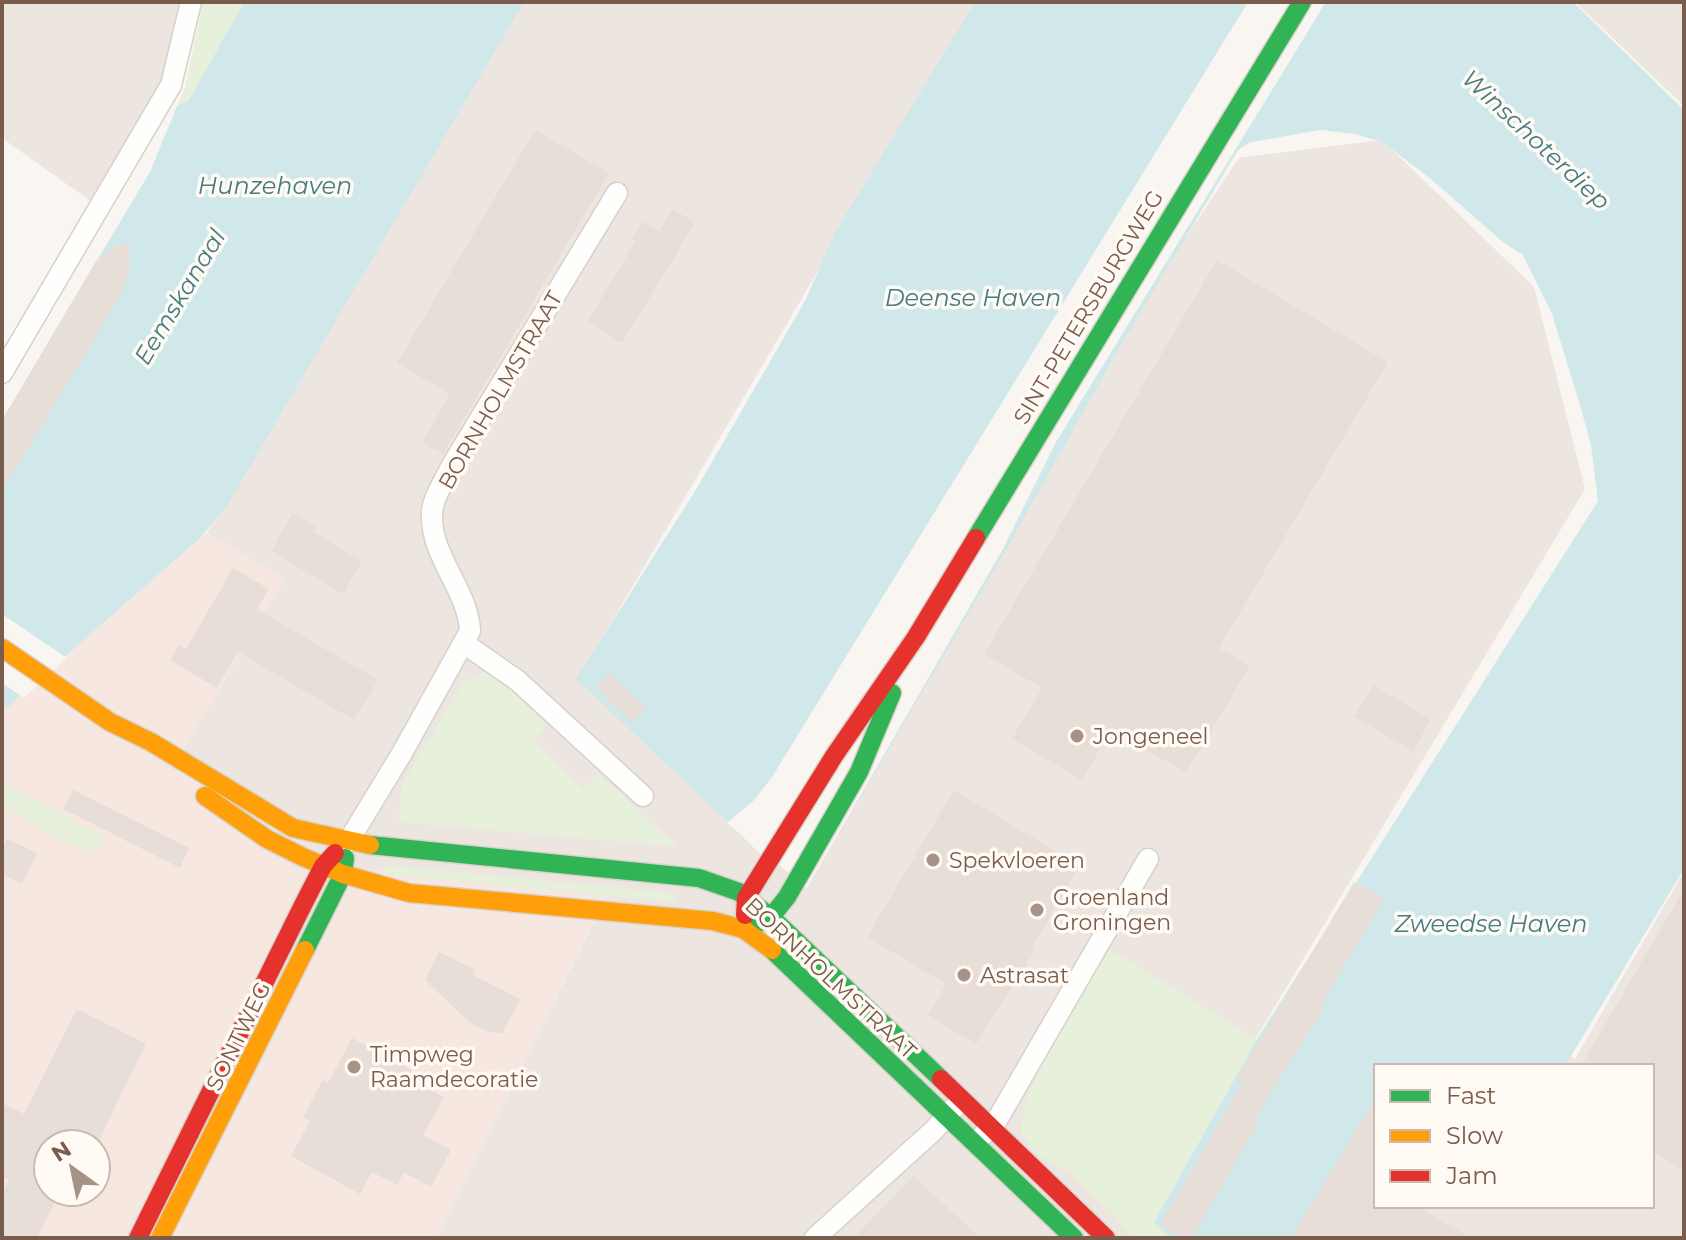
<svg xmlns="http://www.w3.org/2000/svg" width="1686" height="1240" font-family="Montserrat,sans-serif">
<rect width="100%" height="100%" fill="#f9f5f0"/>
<path fill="#f6e8e1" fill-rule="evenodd" d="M207,533L284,579L177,761L610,888L436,1238H2V665L14,644ZM48,1144H96V1192H48Z"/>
<g fill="#ede5e0">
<polygon points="2,2 189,2 163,103 99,207 2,138"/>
<polygon points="521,2 976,2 581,674 767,861 1239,158 1382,140 1534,287 1585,489 1136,1238 436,1238 610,889 343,867 176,762 284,579 207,533"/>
<polygon points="1575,2 1684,2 1684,106"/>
<polygon points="1684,872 1684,1238 1362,1238 1381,1206 1652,1206 1652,1066 1465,1066 1496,1014 1575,1059"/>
</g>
<g fill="#e7f0db">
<polygon points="203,2 244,2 189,100 177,106 185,88"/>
<polygon points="489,670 547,724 535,740 583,789 599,774 678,847 399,822 402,784 462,684"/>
<polygon points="2,783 105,836 95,853 55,838 2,806"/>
<polygon points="384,865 675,893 674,902 383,874"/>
<polygon points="1107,948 1257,1039 1154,1222 1171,1238 1132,1238 1114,1215 1070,1173 1039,1156 1021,1134 1025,1101 1053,1039"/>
</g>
<g fill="#d0e8ea">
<polygon points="244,2 524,2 226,507 201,537 2,712 2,420 150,172 177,106 189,100"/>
<polygon points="975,2 1573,2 1684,110 1684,869 1565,1066 1376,1066 1376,1206 1424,1206 1405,1238 1171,1238 1154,1222 1257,1039 1598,501 1591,445 1580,405 1552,314 1523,255 1504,243 1431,179 1382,142 1355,134 1321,130 1251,142 1238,150 1117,352 1010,543 809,885 731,822 729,823 576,679 697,488 805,301 836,231"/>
</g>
<g fill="#f9f5f0">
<polygon points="1248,2 1326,2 1056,442 1003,549 807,888 727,823 753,801 772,777"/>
<polygon points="2,614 67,658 24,698 2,683"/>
</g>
<g fill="#e6ded7">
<polygon points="535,130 609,173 443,454 422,443 450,394 397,363"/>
<polygon points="673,209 695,223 622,343 587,322 636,241 632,239 643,222 660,231"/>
<polygon points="129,242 130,263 123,291 2,491 2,421 96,261 114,247"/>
<polygon points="1217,260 1388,362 1219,648 1250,666 1186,773 1122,735 1106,739 1082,780 1012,739 1042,688 984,654"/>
<polygon points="293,513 316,527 313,532 362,561 343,594 271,551"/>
<polygon points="233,568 269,589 257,609 378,680 354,720 238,652 217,688 170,660 179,645 186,649"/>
<polygon points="609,672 646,708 632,723 596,687"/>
<polygon points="1373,685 1431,719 1413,751 1354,717"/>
<polygon points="73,790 189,848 180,868 63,809"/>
<polygon points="954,790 1080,866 1032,947 1036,949 976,1044 928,1016 946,984 867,937"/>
<polygon points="7,839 37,853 22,884 2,874 2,848"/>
<polygon points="1354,882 1384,899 1322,1004 1325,1006 1253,1122 1258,1124 1192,1238 1183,1238 1160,1225 1243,1081 1237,1078"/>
<polygon points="1684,889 1684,1170 1652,1152 1652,1066 1581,1066"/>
<polygon points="439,952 475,970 472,975 520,999 502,1034 484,1030 468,1021 425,980"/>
<polygon points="77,1009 146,1044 97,1144 48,1144 48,1192 60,1192 37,1238 2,1238 2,1194 9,1180 2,1177 2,1103 24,1114"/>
<polygon points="352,1038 411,1070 408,1077 444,1097 423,1135 451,1150 431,1187 404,1172 397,1185 372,1172 360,1194 291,1156 310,1121 303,1117 323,1080 328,1083"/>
<polygon points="1376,1097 1376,1206 1417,1206 1471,1238 1291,1238"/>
<polygon points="913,1176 945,1205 980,1238 854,1238"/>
</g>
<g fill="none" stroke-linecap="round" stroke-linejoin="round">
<defs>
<g id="street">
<polyline points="2,373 171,85 191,2"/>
<polyline points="465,644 518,681 643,796"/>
<path d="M348,842L402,753L470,631C468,589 430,557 432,513C432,499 445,480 451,467L617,193"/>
<polyline points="983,1135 997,1120 1148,859"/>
<polyline points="815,1238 933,1131 955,1107"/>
</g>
<g id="fast">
<polyline points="976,538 1302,2"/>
<polyline points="370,845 699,878 739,892 771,917 941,1079"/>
<polyline points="754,925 771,917 787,897 859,772 892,693"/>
<polyline points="305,950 343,874 345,858"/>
<polyline points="772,950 1074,1238"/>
</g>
<g id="slow">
<polyline points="2,648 110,722 151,742 293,828 370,845"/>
<polyline points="205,796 267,839 303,857 343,874 409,893 713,921 743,929 772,950"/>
<polyline points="160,1238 305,950"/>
</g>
<g id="jam">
<polyline points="745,915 746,898 834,756 916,637 976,538"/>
<polyline points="941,1079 1106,1238"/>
<polyline points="138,1238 303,905 323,866 335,853"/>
</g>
</defs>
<use href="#street" stroke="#d7d1cb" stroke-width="23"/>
<use href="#fast" stroke="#d9d2cb" stroke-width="21"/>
<use href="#slow" stroke="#d9d2cb" stroke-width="21"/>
<use href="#jam" stroke="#d9d2cb" stroke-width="21"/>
<use href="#street" stroke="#fefefd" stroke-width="20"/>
<use href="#fast" stroke="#30b455" stroke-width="18"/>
<use href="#slow" stroke="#ff9f0a" stroke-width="18"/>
<use href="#jam" stroke="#e5322d" stroke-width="18"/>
</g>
<g fill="#a69286" stroke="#fffaf3" stroke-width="3">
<circle cx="1077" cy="736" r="8"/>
<circle cx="933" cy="860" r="8"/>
<circle cx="1037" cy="910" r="8"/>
<circle cx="964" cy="975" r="8"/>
<circle cx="354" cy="1067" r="8"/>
</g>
<g text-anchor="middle" stroke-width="7" stroke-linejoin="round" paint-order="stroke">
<g font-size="22" fill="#7a5c4d" stroke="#fffaf3">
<text transform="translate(1088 307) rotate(-59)" y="8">SINT-PETERSBURGWEG</text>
<text transform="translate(500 390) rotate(-60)" y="8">BORNHOLMSTRAAT</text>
<text transform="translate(831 978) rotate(43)" y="8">BORNHOLMSTRAAT</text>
<text transform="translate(238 1036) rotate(-64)" y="8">SONTWEG</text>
</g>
<g font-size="22" fill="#7a5c4d" stroke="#fffaf3" text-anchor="start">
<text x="1093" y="744">Jongeneel</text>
<text x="949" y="868">Spekvloeren</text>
<text x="1053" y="905">Groenland<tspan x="1053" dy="25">Groningen</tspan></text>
<text x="980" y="983">Astrasat</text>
<text x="370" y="1062">Timpweg<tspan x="370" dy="25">Raamdecoratie</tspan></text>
</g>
<g font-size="24" font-style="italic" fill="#437c86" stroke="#fffaf3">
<text transform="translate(1536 140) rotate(43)" y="8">Winschoterdiep</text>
<text x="275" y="194">Hunzehaven</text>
<text transform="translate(180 297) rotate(-59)" y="8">Eemskanaal</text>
<text x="973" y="306">Deense Haven</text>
<text x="1491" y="932">Zweedse Haven</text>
</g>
</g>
<rect width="1686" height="1240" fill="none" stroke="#7a5c4d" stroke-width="8"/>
<rect x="1374" y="1064" width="280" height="144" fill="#fffaf3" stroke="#cabbb1" stroke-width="2"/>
<rect x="1390" y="1090" width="40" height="12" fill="#30b455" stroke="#cabbb1" stroke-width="2"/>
<text x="1446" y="1104" font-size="24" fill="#7a5c4d">Fast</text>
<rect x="1390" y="1130" width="40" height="12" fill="#ff9f0a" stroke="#cabbb1" stroke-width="2"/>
<text x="1446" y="1144" font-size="24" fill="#7a5c4d">Slow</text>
<rect x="1390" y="1170" width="40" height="12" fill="#e5322d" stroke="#cabbb1" stroke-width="2"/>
<text x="1446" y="1184" font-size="24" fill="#7a5c4d">Jam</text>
<g transform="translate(72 1168) rotate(327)"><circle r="38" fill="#fffaf3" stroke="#cabbb1" stroke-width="2"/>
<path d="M0-6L14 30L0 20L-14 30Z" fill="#a69286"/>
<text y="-12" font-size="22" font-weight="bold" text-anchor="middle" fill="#7a5c4d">N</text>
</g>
</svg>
